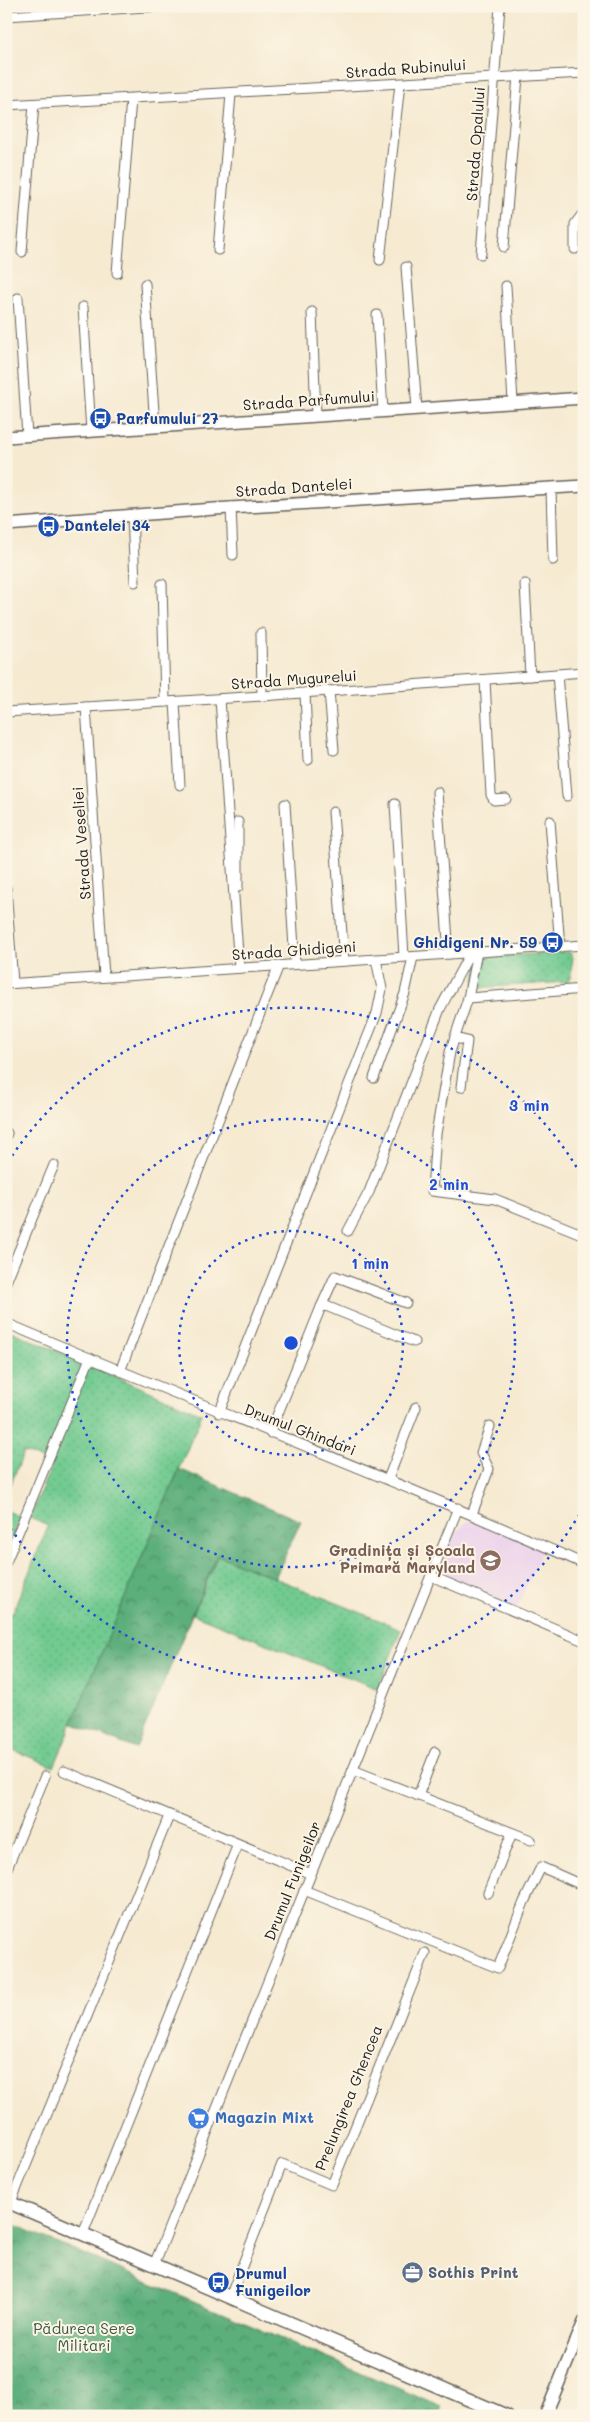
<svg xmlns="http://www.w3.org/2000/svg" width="590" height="2422" font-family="Mali,sans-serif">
<defs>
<pattern id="grass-dots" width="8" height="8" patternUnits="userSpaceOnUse" patternTransform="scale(1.25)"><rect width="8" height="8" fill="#71ca90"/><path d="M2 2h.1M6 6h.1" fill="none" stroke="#61ad7c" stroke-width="1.8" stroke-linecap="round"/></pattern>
<pattern id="forest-crowns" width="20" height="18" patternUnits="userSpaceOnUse" patternTransform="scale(1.25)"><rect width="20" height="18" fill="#5cae7a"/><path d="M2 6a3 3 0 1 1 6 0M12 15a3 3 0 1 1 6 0" fill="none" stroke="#4b8d63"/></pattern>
</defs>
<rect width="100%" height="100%" fill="#fcf5e5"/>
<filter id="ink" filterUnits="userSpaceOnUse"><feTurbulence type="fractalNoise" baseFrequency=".02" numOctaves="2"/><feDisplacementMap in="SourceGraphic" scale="10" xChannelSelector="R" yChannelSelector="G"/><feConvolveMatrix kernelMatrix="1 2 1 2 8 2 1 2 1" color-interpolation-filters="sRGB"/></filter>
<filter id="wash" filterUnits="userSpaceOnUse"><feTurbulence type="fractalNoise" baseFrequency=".0096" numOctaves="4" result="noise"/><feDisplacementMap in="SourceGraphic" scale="20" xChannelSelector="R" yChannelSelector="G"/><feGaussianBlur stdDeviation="1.12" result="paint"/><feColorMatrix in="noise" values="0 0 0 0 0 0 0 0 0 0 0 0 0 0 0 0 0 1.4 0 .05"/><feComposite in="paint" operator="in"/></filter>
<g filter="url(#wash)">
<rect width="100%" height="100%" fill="#f6ead1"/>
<polygon fill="#ebd1ec" points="475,1518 543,1548 517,1608 438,1573 456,1532 467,1521"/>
<g fill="url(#grass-dots)" stroke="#467356">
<path d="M569,952L573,957L570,978L567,982L474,988C476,977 475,962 487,957Z"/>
<polygon points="6,1329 202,1414 54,1767 6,1747 6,1611 12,1614 48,1526 30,1518 52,1464 24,1452 6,1495"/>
<polygon points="6,1511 21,1517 6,1552"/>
<polygon points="218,1555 401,1629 378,1689 193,1614"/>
</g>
<g fill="url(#forest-crowns)" stroke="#3c654b">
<polygon points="179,1469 301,1521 275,1578 217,1555 136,1749 72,1723"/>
<polygon points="6,2221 442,2407 439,2416 6,2416"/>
</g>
</g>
<g filter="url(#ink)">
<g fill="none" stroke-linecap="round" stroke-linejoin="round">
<defs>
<g id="minor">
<polyline points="6,16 162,6"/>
<polyline points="6,105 584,73"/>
<polyline points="504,247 518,76"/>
<polyline points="575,249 575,224 584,212"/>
<polyline points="218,250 231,94"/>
<polyline points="22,252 34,104"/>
<polyline points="481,254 500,6"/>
<polyline points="380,260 400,84"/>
<polyline points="406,267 417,409"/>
<polyline points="117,273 131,99"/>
<polyline points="145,284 155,426"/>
<polyline points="506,286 513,402"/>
<polyline points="18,298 27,436"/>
<polyline points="83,307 91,431"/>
<polyline points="312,312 316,416"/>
<polyline points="377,315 383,411"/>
<polyline points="551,488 553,560"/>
<polyline points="231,507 233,555"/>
<polyline points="132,515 135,582"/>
<polyline points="162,584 165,702"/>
<polyline points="525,584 530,676"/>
<polyline points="261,633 262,696"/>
<polyline points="557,674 567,796"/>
<polyline points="485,680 491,795 494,800 506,799"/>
<polyline points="329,691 334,750"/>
<polyline points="305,693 308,760"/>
<polyline points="220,699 239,968"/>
<polyline points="175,702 180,785"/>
<polyline points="86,707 104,977"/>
<polyline points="6,712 262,696 584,672"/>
<polyline points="437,792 449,954"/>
<polyline points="285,804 295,964"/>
<polyline points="395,804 404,957"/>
<polyline points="333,812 344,961"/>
<polyline points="550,821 560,947"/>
<polyline points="238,887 238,822"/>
<polyline points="6,888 13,983"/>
<polyline points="477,952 468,998 450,1052 436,1134 432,1191 495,1199 584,1235"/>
<polyline points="6,984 584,945"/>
<polyline points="468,998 584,989"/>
<polyline points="455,1038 467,1041 461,1087"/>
<polyline points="374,1078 405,993 413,957"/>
<polyline points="6,1136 7,1133"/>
<polyline points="348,1231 369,1192 440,1009 470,953"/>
<polyline points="6,1282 54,1165"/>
<polyline points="321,1307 335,1276 406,1303"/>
<path d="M6,1323C198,1405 393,1478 584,1564"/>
<polyline points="120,1371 279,965"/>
<polyline points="219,1413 377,1013 382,989 376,959"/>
<polyline points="270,1433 321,1307 326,1306 414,1342"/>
<polyline points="388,1479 416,1407"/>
<polyline points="472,1514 489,1469 481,1453 490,1426"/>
<polyline points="6,1562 90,1358"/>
<polyline points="431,1576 584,1641"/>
<polyline points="353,1770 531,1840"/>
<polyline points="64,1771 311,1874"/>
<polyline points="418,1796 435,1752"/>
<polyline points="6,1871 45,1776"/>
<polyline points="304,1890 498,1968 524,1902 541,1867 584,1886"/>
<polyline points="488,1893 512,1833"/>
<polyline points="11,2202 169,1816"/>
<polyline points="83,2233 238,1844"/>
<polyline points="154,2265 458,1508"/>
<polyline points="230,2297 282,2164 332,2185 425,1953"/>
</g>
<g id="tertiary">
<polyline points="6,437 584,398"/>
<polyline points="6,525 214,509 584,486"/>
<polyline points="545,2416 584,2322"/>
</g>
<polyline id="secondary" points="6,2201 507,2416"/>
</defs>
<use href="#minor" stroke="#68645b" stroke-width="11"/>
<use href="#tertiary" stroke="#68645b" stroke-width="14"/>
<use href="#secondary" stroke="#68645b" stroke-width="15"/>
<use href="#minor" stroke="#fff" stroke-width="9"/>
<use href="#tertiary" stroke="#fff" stroke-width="11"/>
<use href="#secondary" stroke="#fff" stroke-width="12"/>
</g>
</g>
<g fill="none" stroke="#1d4ed8" stroke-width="2.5" stroke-dasharray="2.5 5">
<circle cx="291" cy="1343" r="112"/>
<circle cx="291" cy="1343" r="224"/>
<path d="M583 1508A336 336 0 0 1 8 1524M8 1162A336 336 0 0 1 583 1178"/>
</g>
<defs>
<symbol id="bus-disc" viewBox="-11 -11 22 22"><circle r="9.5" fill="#1a4fb4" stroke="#fcf5e5"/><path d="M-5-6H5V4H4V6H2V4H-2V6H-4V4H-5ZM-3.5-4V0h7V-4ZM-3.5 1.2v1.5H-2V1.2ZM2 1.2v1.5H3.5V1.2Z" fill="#fff"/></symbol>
<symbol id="school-disc" viewBox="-11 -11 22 22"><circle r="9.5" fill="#8d6e63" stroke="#fcf5e5"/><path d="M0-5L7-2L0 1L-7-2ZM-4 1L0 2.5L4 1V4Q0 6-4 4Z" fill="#fff"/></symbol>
<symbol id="supermarket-disc" viewBox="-11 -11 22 22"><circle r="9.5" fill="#3f7fe0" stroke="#fcf5e5"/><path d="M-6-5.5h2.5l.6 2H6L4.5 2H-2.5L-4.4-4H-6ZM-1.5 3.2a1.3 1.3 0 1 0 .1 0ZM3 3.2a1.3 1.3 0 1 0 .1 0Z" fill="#fff"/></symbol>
<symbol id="office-disc" viewBox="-11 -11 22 22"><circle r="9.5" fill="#5c6f8a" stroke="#fcf5e5"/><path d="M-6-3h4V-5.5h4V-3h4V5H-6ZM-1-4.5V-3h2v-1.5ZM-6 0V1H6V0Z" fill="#fff"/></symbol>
</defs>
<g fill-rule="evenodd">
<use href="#bus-disc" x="88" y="406" width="25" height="25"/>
<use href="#bus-disc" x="36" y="514" width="25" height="25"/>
<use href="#bus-disc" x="540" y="930" width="25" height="25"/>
<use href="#school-disc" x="478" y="1548" width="25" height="25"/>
<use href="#supermarket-disc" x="186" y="2106" width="25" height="25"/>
<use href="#office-disc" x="400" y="2260" width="25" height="25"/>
<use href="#bus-disc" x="206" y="2270" width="25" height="25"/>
</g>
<g text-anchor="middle" stroke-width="4" stroke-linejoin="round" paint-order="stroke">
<g font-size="15" fill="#1c1c1c" stroke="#fcf5e5">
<text transform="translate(406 69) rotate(-4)" y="5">Strada Rubinului</text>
<text transform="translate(476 144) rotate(-86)" y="5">Strada Opalului</text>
<text transform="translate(309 401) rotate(-4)" y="5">Strada Parfumului</text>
<text transform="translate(294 488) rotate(-4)" y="5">Strada Dantelei</text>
<text transform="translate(294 680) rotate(-4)" y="5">Strada Mugurelui</text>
<text transform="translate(82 843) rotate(-94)" y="5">Strada Veseliei</text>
<text transform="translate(294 951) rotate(-4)" y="5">Strada Ghidigeni</text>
<text transform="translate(300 1430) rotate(21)" y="5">Drumul Ghindari</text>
<text transform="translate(293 1881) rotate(-68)" y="5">Drumul Funigeilor</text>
<text transform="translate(349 2098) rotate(-68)" y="5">Prelungirea Ghencea</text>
</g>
<g font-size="15" font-weight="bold" fill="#164399" stroke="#fcf5e5" text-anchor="start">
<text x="116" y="424">Parfumului 27</text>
<text x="64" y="531">Dantelei 34</text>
<text x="537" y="948" text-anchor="end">Ghidigeni Nr. 59</text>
<text x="235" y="2279">Drumul<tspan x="235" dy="17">Funigeilor</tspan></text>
</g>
<g font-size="15" font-weight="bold" fill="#785e54" stroke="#fcf5e5" text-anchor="end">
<text x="475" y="1556">Gradinița și Școala<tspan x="475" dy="17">Primară Maryland</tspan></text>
</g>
<g font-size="15" font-weight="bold" fill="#366cbe" stroke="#fcf5e5" text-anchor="start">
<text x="215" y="2123">Magazin Mixt</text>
</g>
<g font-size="15" font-weight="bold" fill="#4e5e75" stroke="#fcf5e5" text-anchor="start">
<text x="428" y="2278">Sothis Print</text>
</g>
<g font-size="15" fill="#3a5945" stroke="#fcf5e5">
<text x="84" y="2334">Pădurea Sere<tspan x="84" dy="17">Militari</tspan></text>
</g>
</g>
<circle cx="291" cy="1343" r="8" fill="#1d4ed8" stroke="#fcf5e5" stroke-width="2.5"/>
<g font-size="15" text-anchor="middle" font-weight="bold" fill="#1d4ed8" stroke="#fcf5e5" stroke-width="4" stroke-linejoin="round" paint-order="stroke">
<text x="529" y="1111">3 min</text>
<text x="449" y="1190">2 min</text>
<text x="370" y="1269">1 min</text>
</g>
<rect width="590" height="2422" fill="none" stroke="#fcf5e5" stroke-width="25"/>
</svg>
